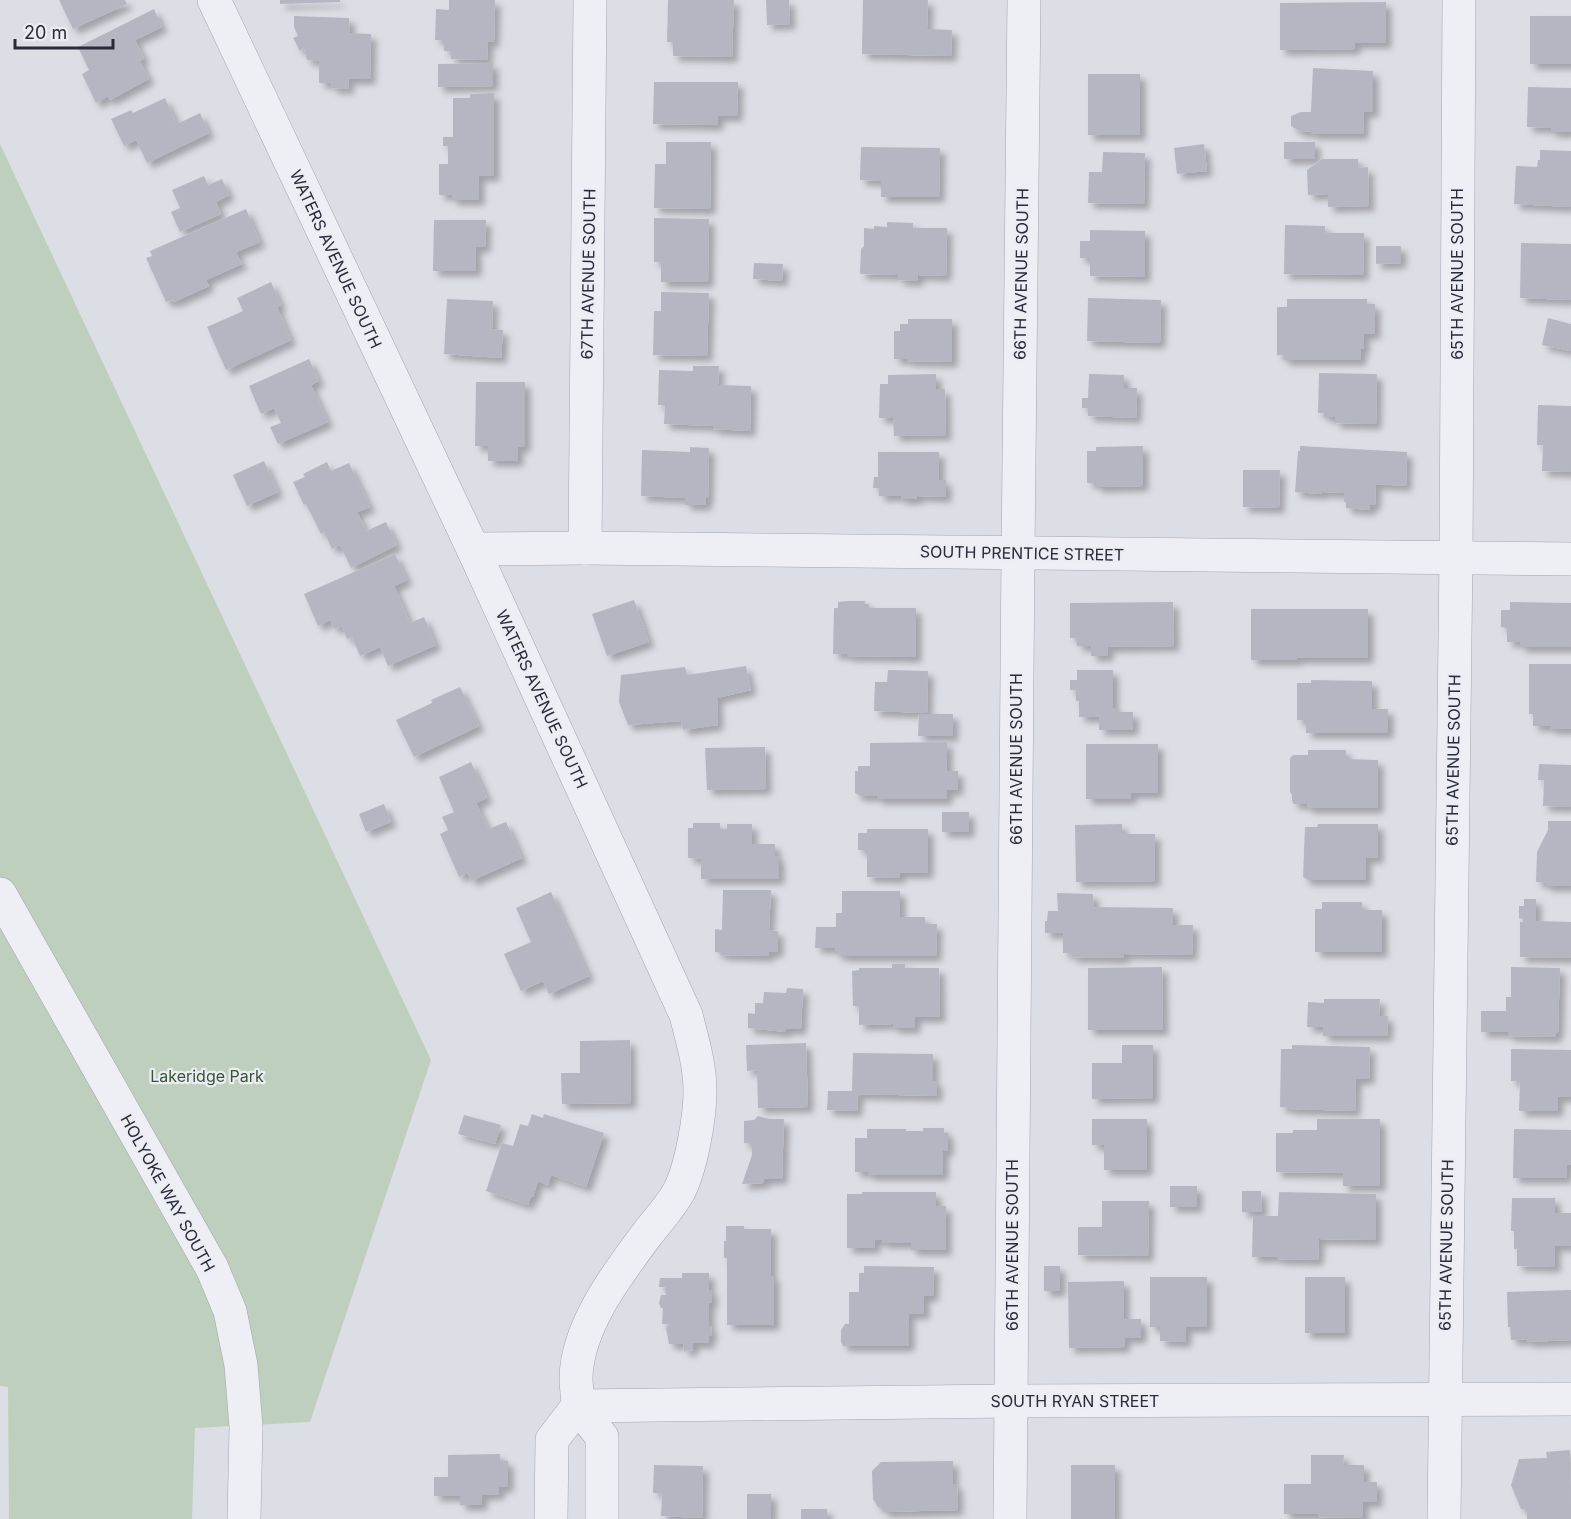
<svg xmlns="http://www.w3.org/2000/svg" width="1571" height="1519" font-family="Inter,sans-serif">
<defs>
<filter id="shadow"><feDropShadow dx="5.5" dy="5.5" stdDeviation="3" flood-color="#0004"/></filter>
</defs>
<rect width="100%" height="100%" fill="#dcdee5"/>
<polygon fill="#bfcfbe" points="0,144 431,1060 310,1422 195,1428 192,1519 9,1519 8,1387 0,1386"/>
<g fill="#b4b7c2" filter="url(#shadow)">
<polygon points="59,0 125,0 127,4 73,29"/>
<polygon points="280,0 340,0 340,2 280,4"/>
<polygon points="449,0 495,0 494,42 488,41 487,60 451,59 451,51 444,51 444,40 435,40 436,9 449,10"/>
<polygon points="668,0 734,0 732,57 673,56 673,42 667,42"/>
<polygon points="766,0 789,0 790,24 767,25"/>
<polygon points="863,0 928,0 927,29 952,30 951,56 862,54"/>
<polygon points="1386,2 1386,43 1355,43 1355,49 1280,50 1280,3"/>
<polygon points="154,9 162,27 135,40 144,58 140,61 149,79 110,100 108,96 96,103 82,74 89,70 78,47"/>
<polygon points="294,16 349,18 350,33 371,34 370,79 348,79 349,89 331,88 332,83 319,83 319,61 307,60 304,48 300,51 293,38 298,36 294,27"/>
<rect x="1530" y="16" width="41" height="48"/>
<polygon points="493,63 493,86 438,87 438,64"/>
<polygon points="1313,68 1373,71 1373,112 1364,112 1363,134 1311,134 1311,131 1301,132 1291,126 1291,116 1301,112 1311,112"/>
<rect x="1088" y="74" width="52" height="61"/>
<polygon points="654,82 738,82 737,116 718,116 718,125 653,124"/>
<polygon points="1528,87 1571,88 1571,132 1551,132 1551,128 1527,127"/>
<polygon points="494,93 494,176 479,176 479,200 452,200 452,195 439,195 439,164 448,164 448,146 443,146 443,137 453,137 453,98 470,98 470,94"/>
<polygon points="165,98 177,124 200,113 209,133 147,163 136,140 124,146 111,119 131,110 133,113"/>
<polygon points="666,142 711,142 710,209 654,208 655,164 666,164"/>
<rect x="1284" y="142" width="31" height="17"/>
<polygon points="1204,144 1207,171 1177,174 1174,148"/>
<polygon points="861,147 940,148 939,197 881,197 881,181 860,180"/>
<polygon points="1540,150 1571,151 1571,207 1514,204 1516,166 1537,167 1538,160 1540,160"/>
<polygon points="1103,152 1145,153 1144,204 1088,203 1089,172 1102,172"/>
<polygon points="1322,159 1358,159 1358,168 1368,167 1369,206 1328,207 1328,194 1308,195 1307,170"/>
<polygon points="204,176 208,185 222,179 229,195 216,202 221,214 180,232 171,212 180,208 172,190"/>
<polygon points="246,209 260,242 236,252 242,264 206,280 209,286 174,302 173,300 166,302 146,258 152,256 150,251"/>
<polygon points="654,218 709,219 708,282 661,282 661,262 654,262"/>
<polygon points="434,220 486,220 485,247 476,247 476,271 433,271"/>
<polygon points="887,222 913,223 913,228 947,228 946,276 918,275 918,281 898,280 899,275 861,274 860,273 861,249 864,246 864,228 874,229 874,226 887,227"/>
<polygon points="1285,225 1325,226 1325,233 1364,233 1363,275 1284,274"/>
<polygon points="1090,230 1145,231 1145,277 1090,276 1090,258 1080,258 1080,241 1090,241"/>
<polygon points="1521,243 1571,244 1571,300 1520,298"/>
<polygon points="1376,246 1401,246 1401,263 1376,264"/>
<polygon points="754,263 783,264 782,281 753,279"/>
<polygon points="271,282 281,305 277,307 291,340 226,370 207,327 243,311 237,298"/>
<polygon points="661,292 709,293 707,356 653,355 654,311 661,311"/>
<polygon points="1088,298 1161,300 1160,343 1087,341"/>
<polygon points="447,299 493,301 492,329 503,330 501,358 444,354"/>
<polygon points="1287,299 1367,299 1367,304 1375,304 1375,334 1364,334 1364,349 1361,349 1361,360 1284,360 1284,355 1277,355 1277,307 1287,307"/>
<polygon points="1548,318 1571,324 1571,351 1542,345"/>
<polygon points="908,319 952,319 952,362 907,361 907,359 894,359 894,331 900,331 900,324 908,324"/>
<polygon points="309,359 319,381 311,385 328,422 278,444 270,427 281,423 274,408 261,414 249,386"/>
<polygon points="693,366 719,366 718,385 751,386 750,431 713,429 713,426 664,424 665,405 658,405 659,370 693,371"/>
<polygon points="1319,373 1377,374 1376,424 1335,423 1335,417 1324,417 1324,413 1318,413"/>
<polygon points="936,374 936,389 945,389 946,435 894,436 893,418 879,418 880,384 888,384 888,375"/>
<polygon points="1089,374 1124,375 1124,388 1137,388 1136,418 1088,416 1088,408 1082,408 1082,398 1088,398"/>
<polygon points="476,382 525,382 525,447 518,447 518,461 488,461 488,446 475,446"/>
<polygon points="1538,405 1571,406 1571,472 1542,471 1543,445 1537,445"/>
<polygon points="1143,446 1143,486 1096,487 1096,483 1087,483 1087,451 1096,451 1096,447"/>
<polygon points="1300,446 1407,452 1406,486 1376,484 1375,505 1370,505 1370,510 1346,508 1346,502 1344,502 1344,493 1322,492 1322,494 1295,492 1298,451 1300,451"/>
<polygon points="690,447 709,448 708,498 706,498 706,505 685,505 685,498 641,496 642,450 690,452"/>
<polygon points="878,452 939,452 939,480 946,480 946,497 917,496 917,499 901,499 901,496 879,496 879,488 873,488 874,477 878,477"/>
<polygon points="264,461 278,492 247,506 233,475"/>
<polygon points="327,462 331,471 349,463 370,507 357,512 366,531 386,522 397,545 351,568 340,545 332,549 324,532 321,534 306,504 304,505 293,482 305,477 303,474"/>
<polygon points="1243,470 1280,470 1279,508 1243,507"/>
<polygon points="395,554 407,580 394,586 410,623 424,617 436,645 388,666 380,647 360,656 352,637 347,639 342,626 334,629 330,620 318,626 304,594"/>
<polygon points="634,600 649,642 607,656 592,614"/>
<polygon points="848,601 865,601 865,604 869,604 869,608 916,608 916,657 847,656 847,654 833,654 834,608 838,608 838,602"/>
<polygon points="1173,602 1174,646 1108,647 1108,656 1091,656 1091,646 1077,646 1077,638 1070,638 1070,603"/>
<polygon points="1510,602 1571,603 1571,647 1520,647 1520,642 1507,642 1507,628 1501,627 1501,610 1510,610"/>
<polygon points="1251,609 1368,609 1368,658 1297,658 1297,660 1251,660"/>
<polygon points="1529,664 1571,664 1571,729 1550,729 1550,726 1533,726 1533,714 1529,714"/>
<polygon points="746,666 751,690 717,698 718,725 683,730 681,721 628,725 619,702 621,675 685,667 687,675"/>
<polygon points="888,670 928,671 927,713 874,711 875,682 887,682"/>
<polygon points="1077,670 1113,670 1113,708 1117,708 1117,712 1133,712 1133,730 1099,730 1099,717 1079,717 1079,701 1076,701 1076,690 1070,690 1070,680 1077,680"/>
<polygon points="1311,680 1372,681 1372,709 1388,709 1388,733 1306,733 1306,720 1297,720 1297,683 1311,683"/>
<polygon points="460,687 479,726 414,757 396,720 432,703 431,700"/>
<polygon points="919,714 953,714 953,736 918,736"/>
<polygon points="947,742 947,771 958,771 958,790 947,790 947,799 877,799 877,796 860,796 855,793 855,771 858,771 858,766 870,766 870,743"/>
<polygon points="1086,744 1158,744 1158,793 1131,793 1131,799 1086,799"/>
<polygon points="765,747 766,789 707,790 705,748"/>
<polygon points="1308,750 1346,750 1346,759 1378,760 1378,808 1307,808 1307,804 1294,804 1292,801 1292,795 1290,792 1290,758 1293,755 1308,755"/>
<polygon points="471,762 487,798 476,803 488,829 506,822 522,858 471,881 468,873 459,877 440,834 448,830 442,817 454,812 439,777"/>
<polygon points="1539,764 1571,765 1571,807 1543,806 1544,780 1538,780"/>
<polygon points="384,804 391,822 366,832 359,814"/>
<rect x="942" y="812" width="27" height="20"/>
<polygon points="1548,821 1571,821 1571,886 1546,886 1546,883 1536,882 1537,852 1548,830"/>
<polygon points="693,823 720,823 720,829 727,829 727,824 752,824 752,844 775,844 775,856 779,856 779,879 701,879 701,859 688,858 688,828 693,828"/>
<polygon points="1122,824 1122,834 1155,834 1155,881 1076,882 1075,825"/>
<polygon points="1318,824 1378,824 1378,858 1366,858 1366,880 1308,880 1303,877 1305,827 1317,827"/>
<polygon points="867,829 928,829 928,873 900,873 900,878 867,877 867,850 858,850 858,833 867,833"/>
<polygon points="723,890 771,890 769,930 778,931 778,952 769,952 769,956 722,955 722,953 715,952 715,929 722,930"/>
<polygon points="842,891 900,891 900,917 925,917 925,924 937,924 936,956 841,956 841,954 835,954 835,948 815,948 816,927 836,927 836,913 842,913"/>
<polygon points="551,892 589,976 549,994 543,981 521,991 504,954 531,942 516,908"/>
<polygon points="1057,893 1093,894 1094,907 1173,908 1173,925 1193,925 1192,955 1124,954 1124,958 1072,957 1071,953 1063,953 1063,933 1045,933 1045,921 1047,921 1048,911 1058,911"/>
<polygon points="1524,899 1536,899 1536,921 1571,922 1571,958 1520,957 1520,922 1523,922 1523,919 1519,918 1519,906 1524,906"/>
<polygon points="1322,902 1362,902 1362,910 1382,910 1382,952 1315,952 1315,909 1322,909"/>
<polygon points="892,964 905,964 905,968 939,968 940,1017 915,1017 915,1028 893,1028 893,1024 859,1025 859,1006 853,1006 852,971 859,970 859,968 892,968"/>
<polygon points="1162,967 1163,1030 1088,1030 1088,968"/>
<polygon points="1511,967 1560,968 1558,1033 1556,1033 1555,1037 1508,1036 1508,1032 1481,1032 1481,1011 1506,1011 1506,997 1511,997"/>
<polygon points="787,988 803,989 801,1029 786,1029 786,1032 748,1028 748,1013 755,1014 755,1003 763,1003 764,992 786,993"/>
<polygon points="1324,999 1380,999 1379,1016 1388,1016 1387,1036 1323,1036 1323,1027 1307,1027 1308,1002 1324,1003"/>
<polygon points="630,1040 631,1103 562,1104 561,1073 580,1073 580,1041"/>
<polygon points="806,1043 808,1107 758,1108 757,1070 747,1071 746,1045"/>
<polygon points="1122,1045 1153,1045 1153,1098 1092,1099 1092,1063 1122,1063"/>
<polygon points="1292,1045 1370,1047 1369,1079 1356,1079 1355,1111 1290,1109 1290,1108 1280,1107 1281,1049 1292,1049"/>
<polygon points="1511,1049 1571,1050 1571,1097 1558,1097 1558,1111 1519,1111 1520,1081 1511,1081"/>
<polygon points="853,1053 933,1054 933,1081 937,1081 937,1096 858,1094 857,1111 827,1110 828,1091 852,1091"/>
<polygon points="532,1114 543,1118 544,1114 604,1133 586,1187 551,1175 548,1185 538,1181 533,1197 531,1196 528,1205 486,1191 502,1143 513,1146 520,1124 528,1126"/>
<polygon points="464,1115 501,1125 495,1144 458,1134"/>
<polygon points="758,1116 769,1119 784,1119 782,1179 764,1179 764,1183 742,1184 752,1155 752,1144 744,1143 744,1121 754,1120"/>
<polygon points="1092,1119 1147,1119 1147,1170 1104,1170 1104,1145 1092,1145"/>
<polygon points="1317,1119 1380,1119 1380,1186 1343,1186 1343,1173 1276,1172 1276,1133 1293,1133 1293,1130 1317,1130"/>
<polygon points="923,1128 944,1128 944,1133 948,1133 948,1151 943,1151 943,1175 868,1175 868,1172 855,1172 855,1138 867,1138 867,1129 906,1129 906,1131 923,1131"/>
<polygon points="1514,1129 1571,1130 1571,1165 1567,1165 1567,1178 1513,1178"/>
<rect x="1170" y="1186" width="27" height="21"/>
<polygon points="1242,1191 1261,1191 1262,1212 1242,1212"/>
<polygon points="862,1192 936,1192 936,1206 946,1206 946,1250 911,1250 911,1243 882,1243 882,1240 875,1240 875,1248 847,1248 847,1194 862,1194"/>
<polygon points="1279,1192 1376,1194 1376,1240 1319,1239 1318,1260 1277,1259 1277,1257 1252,1257 1253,1216 1278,1216"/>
<polygon points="1512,1198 1555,1198 1555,1213 1571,1213 1571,1246 1555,1246 1555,1267 1517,1266 1517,1249 1514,1249 1514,1231 1511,1231"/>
<polygon points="1102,1201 1149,1201 1148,1256 1078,1255 1078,1227 1102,1227"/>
<polygon points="726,1226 744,1226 744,1229 771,1229 771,1276 774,1276 774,1325 727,1325 727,1258 724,1258 724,1241 726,1241"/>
<polygon points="864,1266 934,1267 933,1296 924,1296 924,1314 909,1314 909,1346 843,1346 841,1342 841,1330 845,1324 849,1324 849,1292 859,1292 859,1273 864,1273"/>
<rect x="1044" y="1266" width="16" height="25"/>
<polygon points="682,1273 709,1273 709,1290 712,1290 712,1303 709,1303 709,1326 711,1326 712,1336 709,1336 709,1343 693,1343 693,1350 684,1351 683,1344 669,1344 666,1328 669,1324 662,1324 663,1308 661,1308 659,1303 661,1295 666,1295 665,1287 659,1287 660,1278 682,1278"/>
<polygon points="1150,1277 1207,1277 1207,1327 1186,1327 1186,1342 1160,1341 1160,1327 1150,1327"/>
<rect x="1305" y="1277" width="40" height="56"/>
<polygon points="1124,1281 1124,1319 1141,1319 1141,1338 1124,1338 1125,1347 1069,1348 1068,1282"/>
<polygon points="1571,1290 1571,1340 1527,1342 1528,1339 1511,1340 1510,1327 1508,1327 1507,1292"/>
<polygon points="1570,1450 1571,1519 1527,1519 1527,1509 1521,1509 1511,1485 1519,1459 1547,1458 1546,1452"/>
<polygon points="500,1454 500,1461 508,1461 508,1487 499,1487 499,1494 482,1495 482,1505 460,1505 460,1496 434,1496 434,1477 448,1477 448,1455"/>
<polygon points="1311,1455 1344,1455 1343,1465 1364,1465 1364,1482 1377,1482 1377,1502 1363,1502 1363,1518 1318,1517 1318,1514 1284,1514 1284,1484 1311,1484"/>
<polygon points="953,1461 953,1484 957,1484 958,1510 883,1512 883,1507 878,1507 873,1499 872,1471 881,1462"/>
<polygon points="654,1465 703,1466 702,1518 661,1516 662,1494 653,1493"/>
<rect x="1071" y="1465" width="44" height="54"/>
<rect x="747" y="1494" width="24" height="25"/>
<rect x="801" y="1509" width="26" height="10"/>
</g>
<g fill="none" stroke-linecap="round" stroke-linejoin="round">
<defs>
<g id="minor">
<path d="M214,0L473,549L686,1015C692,1039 700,1065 700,1091C700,1117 691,1170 678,1193C670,1207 658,1220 648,1233C618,1273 577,1326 576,1378C576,1387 578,1397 578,1406L1011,1401L1571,1399"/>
<polyline points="585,548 590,0"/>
<polyline points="473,549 585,548 1571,559"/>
<polyline points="0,894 212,1268 230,1311 241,1365 246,1427 244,1519"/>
<polyline points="1010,1519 1018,553 1024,0"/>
<polyline points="1444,1519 1456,558 1459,0"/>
</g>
<polyline id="tertiary" points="551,1519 552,1440 578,1406 602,1437 602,1519"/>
</defs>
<use href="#minor" stroke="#a2a5ae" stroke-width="34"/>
<use href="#tertiary" stroke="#a2a5ae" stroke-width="34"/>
<use href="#minor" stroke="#eeeff4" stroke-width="33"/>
<use href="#tertiary" stroke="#eeeff4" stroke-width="33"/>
</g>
<g text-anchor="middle" stroke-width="4.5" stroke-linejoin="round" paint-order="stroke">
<g font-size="16" fill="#272b3a" stroke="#ebedf3">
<text transform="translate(336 259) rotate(65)" y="6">WATERS AVENUE SOUTH</text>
<text transform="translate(588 274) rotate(-89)" y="6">67TH AVENUE SOUTH</text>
<text transform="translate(1021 274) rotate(-89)" y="6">66TH AVENUE SOUTH</text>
<text transform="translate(1457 274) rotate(-90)" y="6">65TH AVENUE SOUTH</text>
<text transform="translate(1022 553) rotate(1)" y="6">SOUTH PRENTICE STREET</text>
<text transform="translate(542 699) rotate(65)" y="6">WATERS AVENUE SOUTH</text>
<text transform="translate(1016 759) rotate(-90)" y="6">66TH AVENUE SOUTH</text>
<text transform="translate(1453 760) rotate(-89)" y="6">65TH AVENUE SOUTH</text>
<text transform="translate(168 1193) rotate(61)" y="6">HOLYOKE WAY SOUTH</text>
<text transform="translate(1012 1245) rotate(-90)" y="6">66TH AVENUE SOUTH</text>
<text transform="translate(1446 1245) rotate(-89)" y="6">65TH AVENUE SOUTH</text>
<text x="1075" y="1407">SOUTH RYAN STREET</text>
</g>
<g font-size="16" fill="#365535" stroke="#ebedf3">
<text x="207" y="1082">Lakeridge Park</text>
</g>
</g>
<path d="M15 39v9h98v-9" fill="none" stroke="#272b3a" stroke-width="3"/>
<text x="24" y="39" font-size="18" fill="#272b3a" stroke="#ebedf3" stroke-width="4.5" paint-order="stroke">20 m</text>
</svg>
